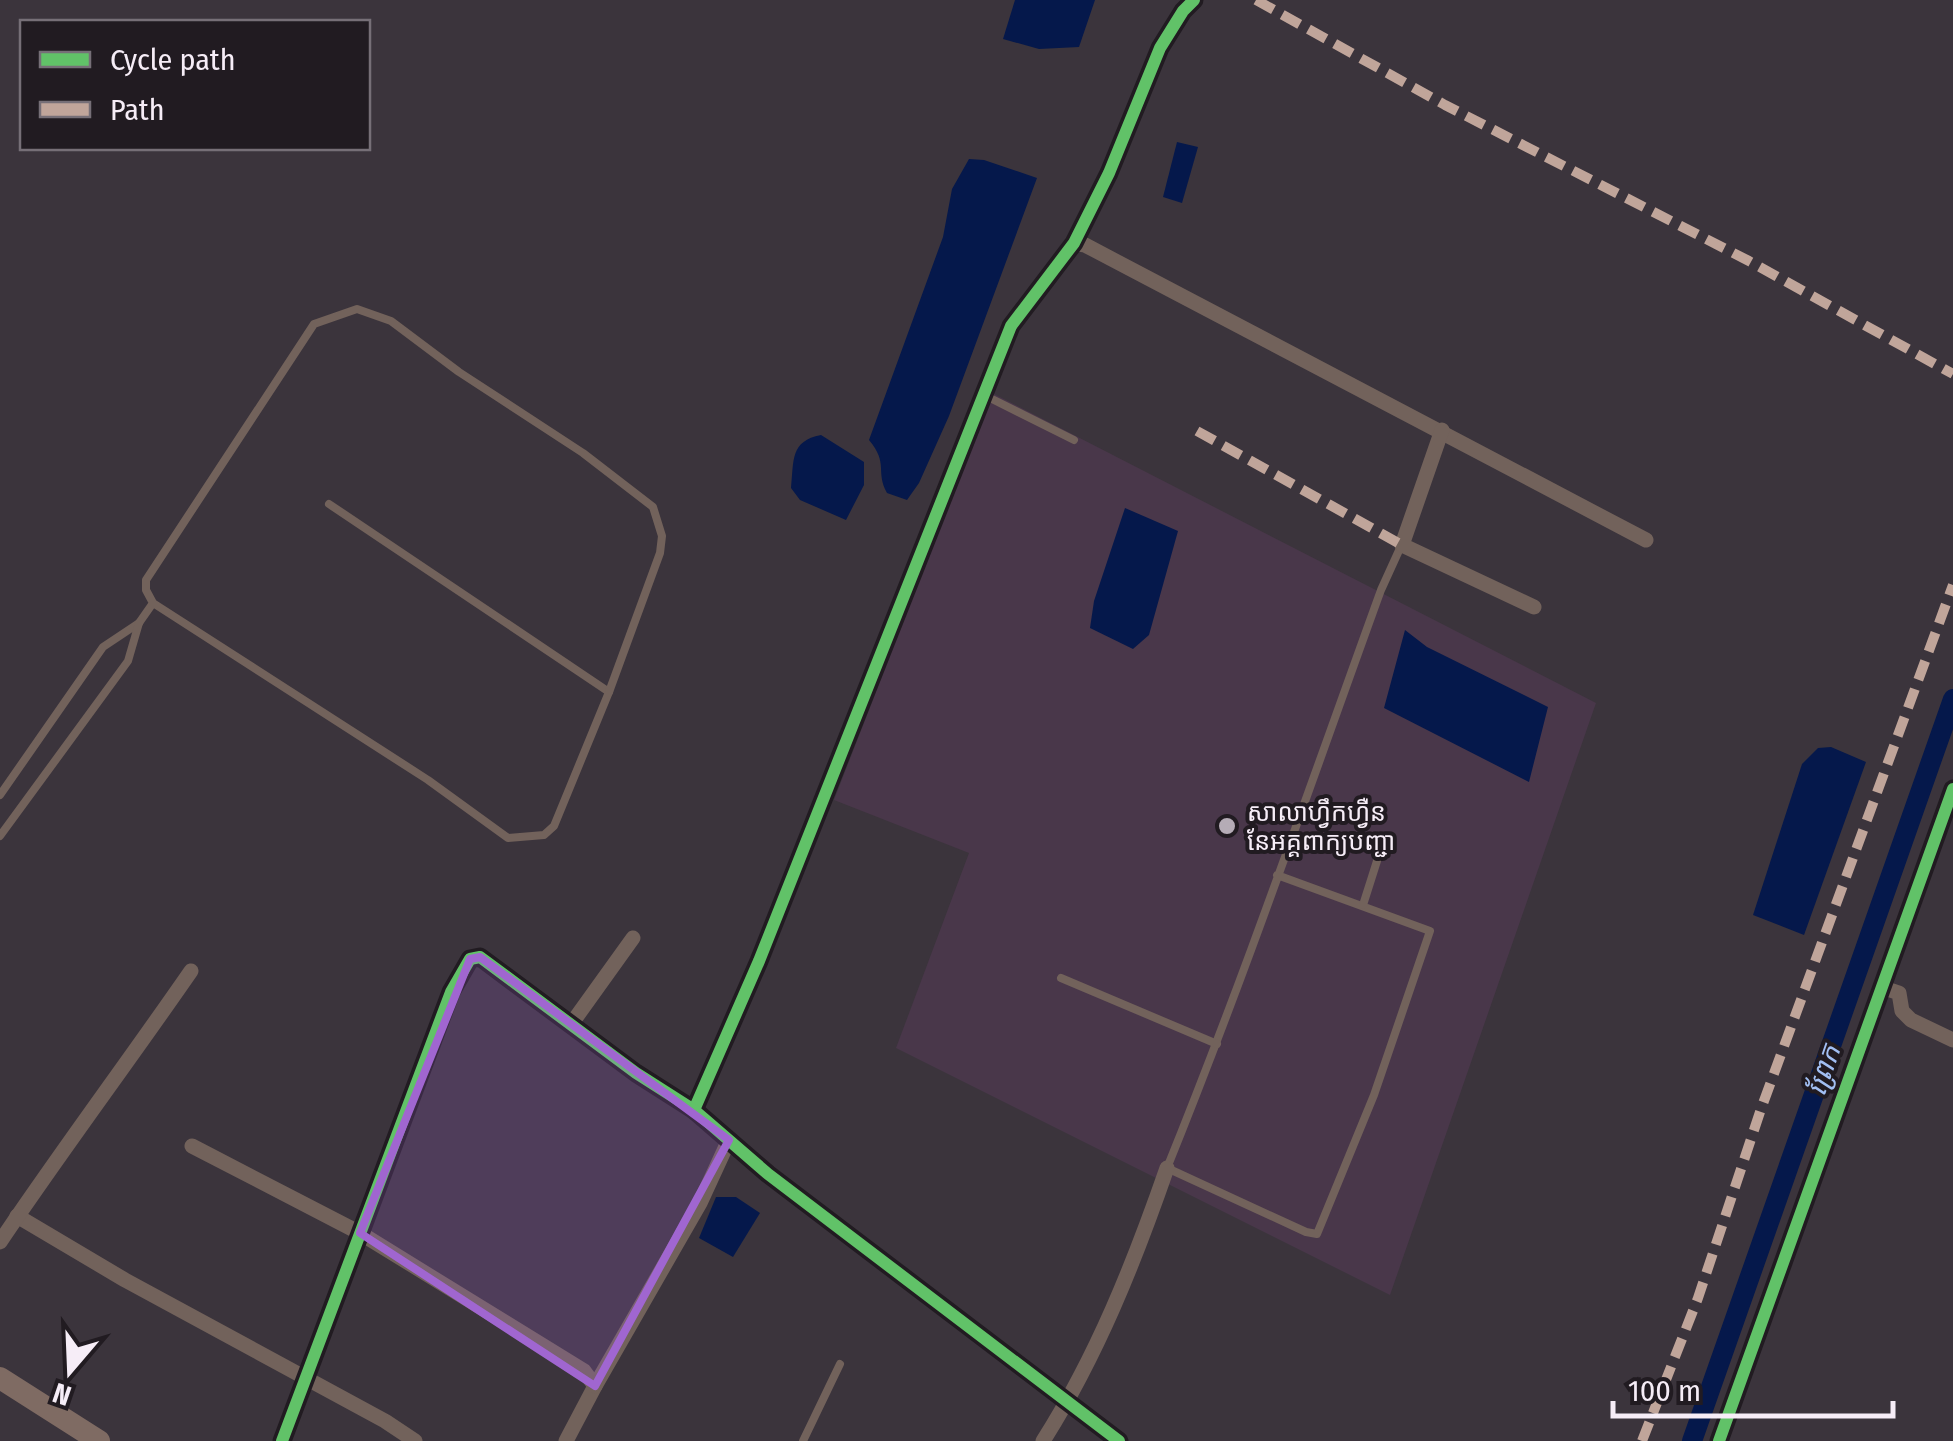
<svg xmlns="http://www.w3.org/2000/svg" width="1953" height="1441" font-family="'Fira Sans Condensed','Noto Sans Khmer',sans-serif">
<rect width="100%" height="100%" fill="#3b343c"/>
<polygon fill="#49374a" points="992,393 1596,703 1390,1295 896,1048 969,853 834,800"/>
<g fill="#05184b">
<polygon points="1015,0 1095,0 1079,47 1039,49 1003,39"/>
<polygon points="1177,142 1198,147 1182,203 1163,197"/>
<path d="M969,159L984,160L1037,178L949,416L919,483L907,500L887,493C875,471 889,464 869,440L943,237L952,189Z"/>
<path d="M821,435L864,462V485L846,520L800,500L791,488C794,460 790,441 821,435Z"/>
<polygon points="1125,508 1178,531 1149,635 1133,649 1090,628 1094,601"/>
<polygon points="1405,630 1427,647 1548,707 1529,782 1384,708"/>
<polygon points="1831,747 1866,762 1804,935 1753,915 1802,764 1818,748"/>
<polygon points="716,1197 736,1197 760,1213 733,1257 699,1238"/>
</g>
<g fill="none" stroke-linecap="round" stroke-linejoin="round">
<polyline stroke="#05184b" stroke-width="20" points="1692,1441 1953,699"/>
<g stroke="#72625b" stroke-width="8">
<polyline points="984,395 1074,440"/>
<polyline points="329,504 609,692"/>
<polyline points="0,795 103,647 139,623"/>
<polyline points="0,836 128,661 139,623 153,603 428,780 508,838 544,835 554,826 609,692 660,553 662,536 653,507 583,453 459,372 391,321 357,309 314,324 146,580 146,590 153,603"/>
<path d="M1277,875L1430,931L1374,1095L1317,1234L1306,1232L1167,1168C1244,978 1311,783 1381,590L1401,546"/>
<polyline points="1363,905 1377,861"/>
<polyline points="1061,978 1217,1044"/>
<polyline points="803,1441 840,1364"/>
</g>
<g stroke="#72625b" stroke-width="15">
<polyline points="1074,243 1085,245 1646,540"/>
<polyline points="1442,430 1402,545 1534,607"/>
<polyline points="1881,987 1899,993 1902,1011 1911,1020 1953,1040"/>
<polyline points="572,1023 633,938"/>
<polyline points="694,1110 759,961 1011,326 1074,243 1109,173 1160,48 1183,11 1194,0"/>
<polyline points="192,1146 360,1233 584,1371 595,1386 566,1441"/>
<polyline points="17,1216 125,1280 385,1421 415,1441"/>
<path d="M0,1242C62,1150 128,1062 191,971"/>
<polyline points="595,1386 700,1203 729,1140"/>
<polyline points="282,1441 451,992 470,959 480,957 636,1073 694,1110 768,1174 1119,1441"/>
<path d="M1043,1441C1097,1356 1134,1263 1167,1168"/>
<polyline points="1719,1441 1953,789"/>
</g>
<polyline stroke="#7f6b63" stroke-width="22" points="0,1378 99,1441"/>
<g stroke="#c0a59a" stroke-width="10" stroke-dasharray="20 10" stroke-linecap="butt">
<polyline points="1256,0 1445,105 1749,261 1953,374"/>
<polyline points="1197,431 1402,545"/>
<polyline points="1642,1441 1698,1298 1761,1109 1953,585"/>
</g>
<defs>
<g id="cycleway">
<polyline points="694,1110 759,961 1011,326 1074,243 1109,173 1160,48 1183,11 1194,0"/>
<polyline points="282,1441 451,992 470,959 480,957 636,1073 694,1110 768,1174 1119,1441"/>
<polyline points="1719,1441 1953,789"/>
</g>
</defs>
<use href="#cycleway" stroke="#211b21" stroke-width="19"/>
<use href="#cycleway" stroke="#61c268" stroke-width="12"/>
</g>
<path fill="#a066d0" fill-opacity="0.2" stroke="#a066d0" stroke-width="8" stroke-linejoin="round" d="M480,957L729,1140L595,1386L360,1233L470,959Z"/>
<circle fill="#b5acb6" stroke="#211b21" stroke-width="4" cx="1227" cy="826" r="10"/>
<g text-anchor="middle" stroke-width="8" stroke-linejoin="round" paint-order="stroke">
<g font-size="25" fill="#f6edf7" stroke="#211b21" text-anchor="start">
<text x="1247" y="821">សាលាហ្វឹកហ្វឺន<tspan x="1247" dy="29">នែអគ្គពាក្យបញ្ជា</tspan></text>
</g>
<g font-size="28" font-style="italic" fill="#a2bff3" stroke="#211b21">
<text transform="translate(1823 1070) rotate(-71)" y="10">ព្រែក</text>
</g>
</g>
<rect x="20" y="20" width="350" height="130" fill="#211b21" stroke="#766f77" stroke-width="2.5"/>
<rect x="40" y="52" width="50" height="15" fill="#61c268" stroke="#766f77" stroke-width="2.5"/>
<text x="110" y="70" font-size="30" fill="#f6edf7">Cycle path</text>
<rect x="40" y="102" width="50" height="15" fill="#c0a59a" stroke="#766f77" stroke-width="2.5"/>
<text x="110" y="120" font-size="30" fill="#f6edf7">Path</text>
<g transform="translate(70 1371) rotate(199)" stroke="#211b21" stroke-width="8" paint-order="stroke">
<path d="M0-8L18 38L0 25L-18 38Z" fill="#f6edf7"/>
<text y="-15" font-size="28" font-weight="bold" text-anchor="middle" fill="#f6edf7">N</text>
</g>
<path d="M1613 1401v15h280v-15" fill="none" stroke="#f6edf7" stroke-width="5"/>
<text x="1628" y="1401" font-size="30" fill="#f6edf7" stroke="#211b21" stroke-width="8" paint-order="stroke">100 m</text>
</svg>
